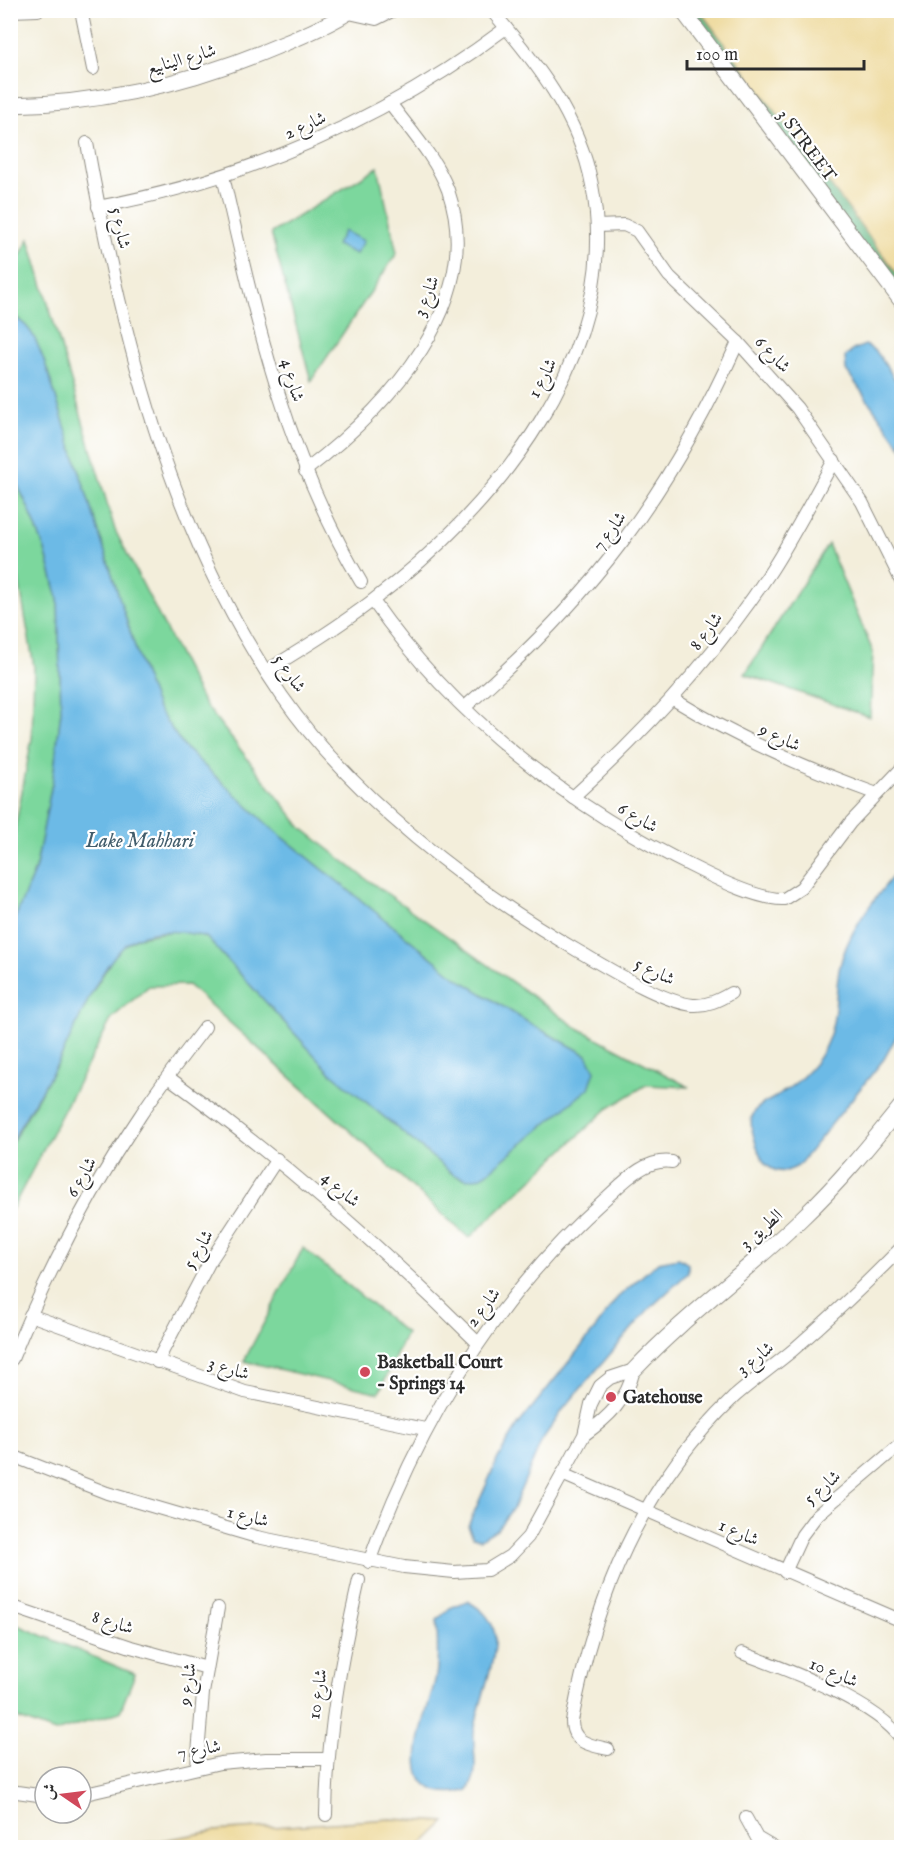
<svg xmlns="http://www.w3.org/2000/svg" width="912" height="1858" font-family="'IM FELL English',Amiri,serif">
<rect width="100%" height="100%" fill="#fff"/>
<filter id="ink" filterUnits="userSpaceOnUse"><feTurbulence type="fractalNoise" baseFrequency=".0167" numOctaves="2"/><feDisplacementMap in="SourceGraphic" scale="12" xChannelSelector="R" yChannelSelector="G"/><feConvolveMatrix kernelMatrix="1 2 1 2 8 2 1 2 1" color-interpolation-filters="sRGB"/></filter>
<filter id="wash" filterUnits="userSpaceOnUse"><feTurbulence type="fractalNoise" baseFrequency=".008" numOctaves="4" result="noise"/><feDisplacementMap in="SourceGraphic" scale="24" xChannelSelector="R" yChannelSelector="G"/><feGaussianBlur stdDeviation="1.35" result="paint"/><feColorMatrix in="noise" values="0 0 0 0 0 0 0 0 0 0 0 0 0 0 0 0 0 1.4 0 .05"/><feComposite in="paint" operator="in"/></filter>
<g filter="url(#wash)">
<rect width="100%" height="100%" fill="#f3eedb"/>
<g fill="#7cd79d" stroke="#548164" stroke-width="1.5">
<polygon points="378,167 397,253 311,381 271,233"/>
<polygon points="29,239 115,530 203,702 302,828 365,878 576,1027 689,1087 646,1085 607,1109 469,1238 188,985 149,986 112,1018 11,1211 11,1144 58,1063 90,996 117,951 138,937 179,930 206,937 330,1072 454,1175 467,1179 587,1055 534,1026 457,978 269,826 184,747 157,708 142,669 45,363 20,319 11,316 11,273"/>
<polygon points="11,471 29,509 45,550 58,598 61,711 53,778 36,867 11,928 10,855 32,738 34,667 17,570 11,557"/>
<polygon points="828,544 873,652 870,717 745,674"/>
<polygon points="303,1248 406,1333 379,1393 244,1361"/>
<polygon points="15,1624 135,1674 120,1712 55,1732 11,1716 10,1644"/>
</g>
<polygon fill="#65b884" stroke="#487258" stroke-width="1.5" points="682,11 707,11 901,268 901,302"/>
<g fill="#eeda9e" stroke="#8c8264" stroke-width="1.5">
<polygon points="700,11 901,11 901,279"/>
<polygon points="390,1819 445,1822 419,1847 126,1847 214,1831"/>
</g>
<g fill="#6cbae6" stroke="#4c7288" stroke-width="1.5">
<polygon points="344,231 364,241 356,254 336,245"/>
<path d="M11,316C32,324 37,343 45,363L142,669L157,708L184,747L269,826L457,978L534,1026L587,1055L595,1071L589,1088L482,1177L467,1179L454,1175L330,1072L206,937C184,931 160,928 138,937C102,952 76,1031 57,1064C42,1091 24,1116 11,1144V928L36,867L53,778L61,711L58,598L45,550L29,509L11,471Z"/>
<polygon points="865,345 876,351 901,388 901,447 846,370 845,357 853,350"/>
<path d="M901,866V1028L884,1059L798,1166C787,1172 780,1174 769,1167C761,1161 760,1154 756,1144C754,1136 749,1125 752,1117C757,1104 768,1102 779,1095C799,1082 818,1065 827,1042C837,1020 835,994 839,970C847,930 876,897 901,866Z"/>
<polygon points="679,1258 688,1264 688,1273 647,1311 565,1407 542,1440 513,1508 497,1529 481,1539 473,1537 468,1526 499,1456 518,1425 592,1333 617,1298 658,1262"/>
<path d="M467,1601C482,1609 493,1619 495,1636C498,1655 477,1709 474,1732C472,1754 481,1772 467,1791C384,1805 428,1718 436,1676C439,1658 437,1638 437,1620L450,1608Z"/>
</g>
</g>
<g filter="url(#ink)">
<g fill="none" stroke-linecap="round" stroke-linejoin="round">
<defs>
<g id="minor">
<polyline points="81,10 93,69"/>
<polyline points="10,11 38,10"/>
<polyline points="349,13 376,19 394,10"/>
<path d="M87,143C121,334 170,534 282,696C352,797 472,890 578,951C606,967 662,1002 693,1005C707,1006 719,1000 731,993"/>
<path d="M223,176C255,316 286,457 361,582"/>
<path d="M98,207C247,179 385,119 506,28"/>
<polyline points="597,226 624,225 637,231 669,276 738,342 797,408 862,502 902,582"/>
<path d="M305,471C387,408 487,303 448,190C436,158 410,130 390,103"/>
<path d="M373,601C455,718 570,808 699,870C721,881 760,900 784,899L801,888L850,823L902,768"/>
<path d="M266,671C302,649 338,627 372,601C497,507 624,351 592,185C579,116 536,62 491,10"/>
<path d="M673,699C738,739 805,768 877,794"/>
<path d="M465,707C591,598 669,495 738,342"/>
<path d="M573,797C648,729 715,656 771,571C794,535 814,497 834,460"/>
<path d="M168,1077C279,1157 381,1246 478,1343"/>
<polyline points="30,1315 245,1392 425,1429"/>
<path d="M12,1359C47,1273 89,1192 140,1116C160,1085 183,1056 205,1027"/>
<polyline points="157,1362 209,1263 277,1159"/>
<path d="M10,1455L107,1493L257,1537L404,1567L454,1572L487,1570L510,1556L528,1537L584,1435L591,1404L600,1386L610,1378L634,1370C627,1400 609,1417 584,1435"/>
<polyline points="562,1474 902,1621"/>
<path d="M369,1562C419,1424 493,1299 604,1200C623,1183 644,1158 672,1162"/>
<polyline points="785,1572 802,1535 817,1515 902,1443"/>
<polyline points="10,1606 131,1647 207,1668"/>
<path d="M742,1653C785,1669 877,1702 902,1740"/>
<path d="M608,1749C590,1745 572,1743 572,1721C595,1597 641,1487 733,1398C752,1381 774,1366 793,1350C831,1317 867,1283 902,1247"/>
<polyline points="197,1766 203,1693 218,1608"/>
<polyline points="10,1791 45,1796"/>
<polyline points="81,1795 220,1763 266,1759 327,1759"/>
<path d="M326,1815C327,1734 341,1659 359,1580"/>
<polyline points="746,1818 757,1838 774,1848"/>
</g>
<g id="tertiary">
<polyline points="682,10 902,302"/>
<path d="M10,105C103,104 193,82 278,46C303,36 329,25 352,10"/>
<path d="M634,1370C686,1315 747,1271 801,1219C838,1184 870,1145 902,1105"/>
</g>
</defs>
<use href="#minor" stroke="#8f8c83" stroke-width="14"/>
<use href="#tertiary" stroke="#8f8c83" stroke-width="17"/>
<use href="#minor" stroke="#fff" stroke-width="12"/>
<use href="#tertiary" stroke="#fff" stroke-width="15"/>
</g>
</g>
<g fill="#d1495b" stroke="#fff" stroke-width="2">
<circle cx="365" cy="1372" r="6"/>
<circle cx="611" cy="1397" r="6"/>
</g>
<g text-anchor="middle" stroke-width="4.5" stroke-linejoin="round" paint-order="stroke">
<g font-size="18" fill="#2b2b2b" stroke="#fff">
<text transform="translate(181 59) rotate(-16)" y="6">شارع الينابيع</text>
<text transform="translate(305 125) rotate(-24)" y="6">شارع 2</text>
<text transform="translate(807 145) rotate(53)" y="6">3 STREET</text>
<text transform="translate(121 228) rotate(78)" y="6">شارع 5</text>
<text transform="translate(426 296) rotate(-68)" y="6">شارع 3</text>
<text transform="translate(773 354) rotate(47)" y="6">شارع 6</text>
<text transform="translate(542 378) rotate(-62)" y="6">شارع 1</text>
<text transform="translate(293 380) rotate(74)" y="6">شارع 4</text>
<text transform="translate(609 531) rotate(-53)" y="6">شارع 7</text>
<text transform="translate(706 631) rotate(-53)" y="6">شارع 8</text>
<text transform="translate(290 673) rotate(55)" y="6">شارع 5</text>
<text transform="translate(780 737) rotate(25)" y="6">شارع 9</text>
<text transform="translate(638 817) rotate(31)" y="6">شارع 6</text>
<text transform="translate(655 971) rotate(26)" y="6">شارع 5</text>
<text transform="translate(81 1177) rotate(-60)" y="6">شارع 6</text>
<text transform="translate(341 1189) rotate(41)" y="6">شارع 4</text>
<text transform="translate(761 1229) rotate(-42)" y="6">3 الطريق</text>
<text transform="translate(198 1249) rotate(-59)" y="6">شارع 5</text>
<text transform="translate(483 1307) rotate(-52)" y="6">شارع 2</text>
<text transform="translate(755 1358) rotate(-39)" y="6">شارع 3</text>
<text transform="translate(229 1368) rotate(17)" y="6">شارع 3</text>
<text transform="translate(822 1487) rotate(-41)" y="6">شارع 5</text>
<text transform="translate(248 1516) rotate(14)" y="6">شارع 1</text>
<text transform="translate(739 1532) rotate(24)" y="6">شارع 1</text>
<text transform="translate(113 1622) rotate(18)" y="6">شارع 8</text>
<text transform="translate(834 1672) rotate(23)" y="6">شارع 10</text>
<text transform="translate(187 1684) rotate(-82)" y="6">شارع 9</text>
<text transform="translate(317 1694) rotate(-81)" y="6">شارع 10</text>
<text transform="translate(199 1749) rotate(-10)" y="6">شارع 7</text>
</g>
<g font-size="18" font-weight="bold" fill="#2b2b2b" stroke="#fff" text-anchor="start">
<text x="377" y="1368">Basketball Court<tspan x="377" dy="21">- Springs 14</tspan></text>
<text x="623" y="1403">Gatehouse</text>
</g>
<g font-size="20" font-style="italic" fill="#425d6c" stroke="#fff">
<text x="140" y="847">Lake Mahhari</text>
</g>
</g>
<rect width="912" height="1858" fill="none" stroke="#fff" stroke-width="36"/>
<g transform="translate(63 1795) rotate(284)"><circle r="28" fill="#ffffff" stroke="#aaaaaa" stroke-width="1.5"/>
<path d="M0-4.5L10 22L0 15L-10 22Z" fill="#d1495b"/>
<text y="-9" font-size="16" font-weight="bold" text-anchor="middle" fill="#2b2b2b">ش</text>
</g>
<path d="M687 60v9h177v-9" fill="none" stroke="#2b2b2b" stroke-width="3"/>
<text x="696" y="60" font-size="18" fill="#2b2b2b" stroke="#ffffff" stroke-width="4.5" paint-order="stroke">100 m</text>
</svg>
